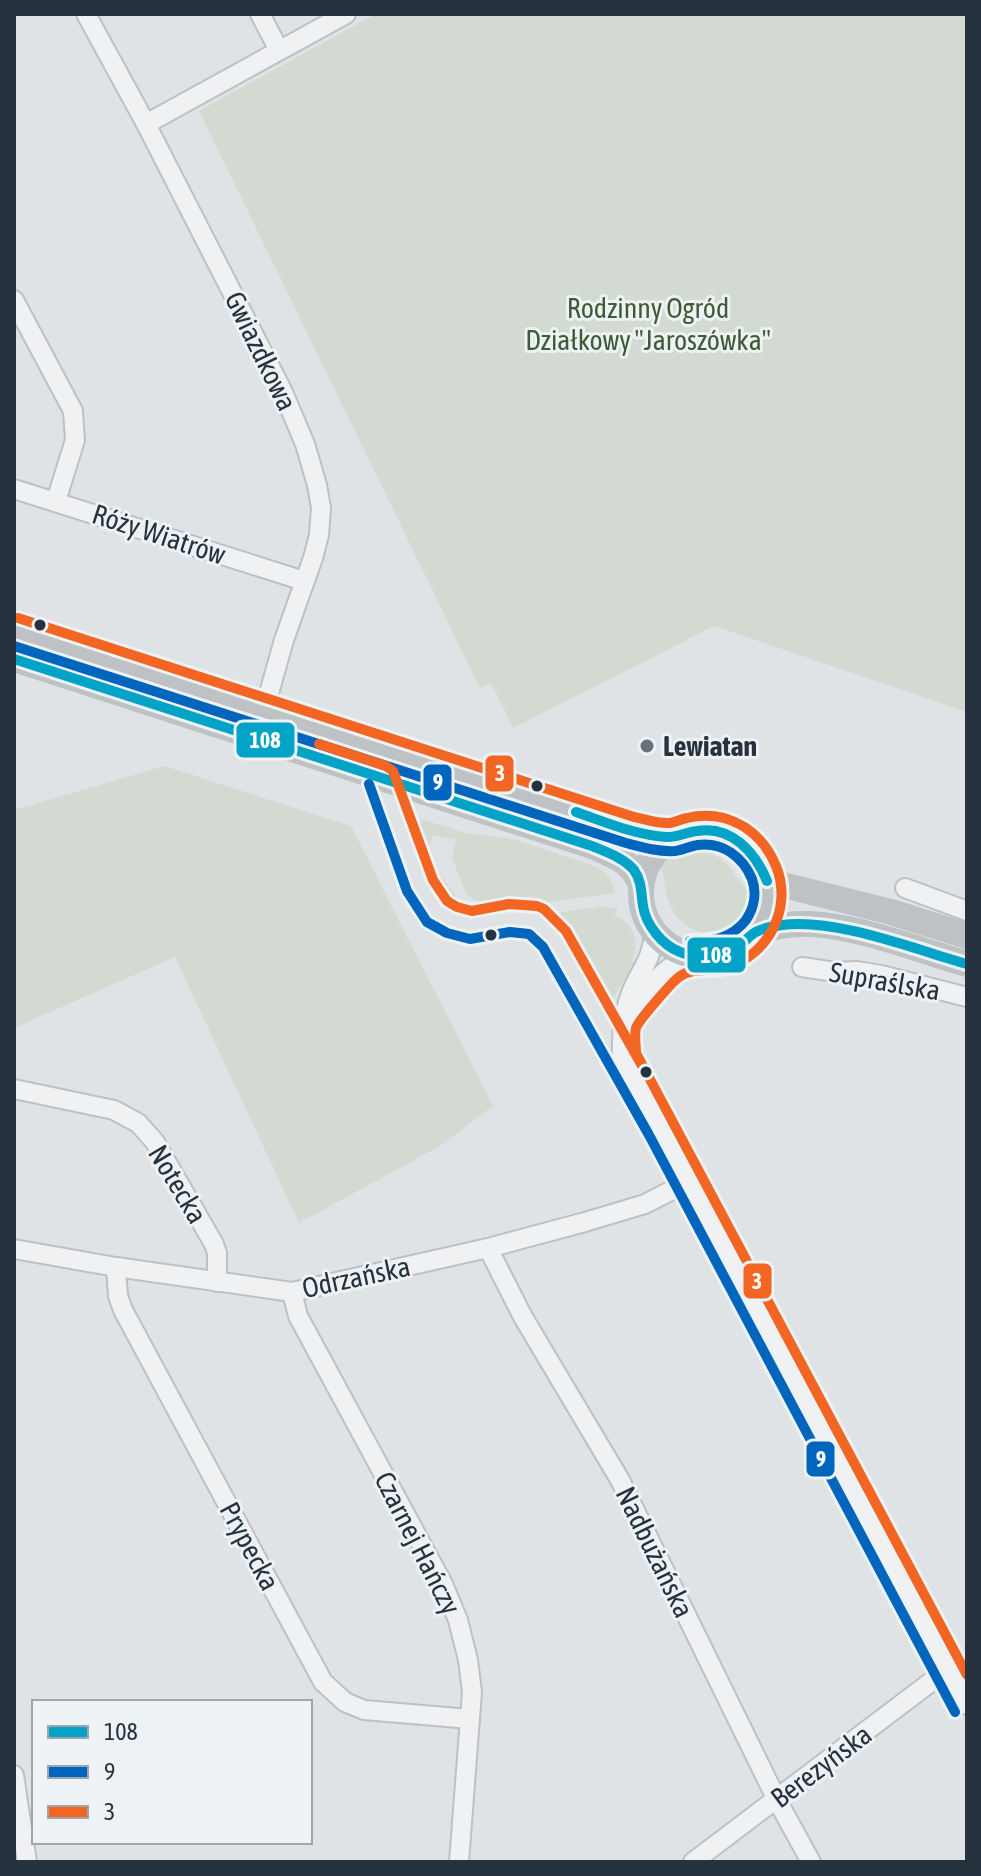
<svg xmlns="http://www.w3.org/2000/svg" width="981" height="1876" viewBox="0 0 981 1876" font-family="'Asap Condensed',sans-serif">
<rect width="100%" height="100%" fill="#e0e3e6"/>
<g fill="#d2dad1">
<path d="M376,14H967V712L714,626L513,728L491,683L480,688L199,111Z"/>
<path d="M164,766L351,826L493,1106L440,1146L299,1223L175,957L14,1028V810Z"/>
<path d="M424,820L466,833L513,839L595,866C607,873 613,880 615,893L496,909L475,900L466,894L452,857L456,840L433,835L428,852L421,851L408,822Z"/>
<path d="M692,850C734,853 728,877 757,897C752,909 745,922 734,928C711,942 680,929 670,905C665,893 665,879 661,867L668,859Z"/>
<path d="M427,868L443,878L457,898L474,912C443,910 437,894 427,868Z"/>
<path d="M599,907L618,908L615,915C634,925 640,941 632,961L635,963L615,995L603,1002L556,913Z"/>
</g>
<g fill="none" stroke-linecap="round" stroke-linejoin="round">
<g stroke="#bec1c4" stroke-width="22">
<g id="minor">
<path d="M86,14L146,124L283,392L305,444L317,485L321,508L319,535L313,558L284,640L264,711"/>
<path d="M260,14L279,50"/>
<path d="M146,124L346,14"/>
<path d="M14,300L73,411L75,440L56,501"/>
<path d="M14,489L304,581"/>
<path d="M905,888L967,911"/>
<path d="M654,932C653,955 644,966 634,986C624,1008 621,1032 622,1056L967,1705"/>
<path d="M802,967L835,972L857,971L881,975L967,997"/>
<path d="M628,1015C650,989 658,971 690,955"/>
<path d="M14,1089L114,1110L138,1123L155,1142L214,1244L217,1253V1282"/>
<path d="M488,1248L523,1317L620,1480L777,1800L811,1862"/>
<path d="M14,1249L116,1267L292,1292L488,1248L585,1222L645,1204L688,1182"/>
<path d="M116,1267L118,1296L123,1310L323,1682L345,1702L364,1710L470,1719"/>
<path d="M292,1292L298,1316L443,1584L458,1620L468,1660L472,1692L459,1862"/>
<path d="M14,1775L27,1862"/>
<path d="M693,1862L948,1669"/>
</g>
</g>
<use href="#minor" stroke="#f0f1f2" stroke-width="18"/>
<g stroke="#bec2c5" stroke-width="26">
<path d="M14,631L630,830L674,837"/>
<path d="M14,659L592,846C616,857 629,859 641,884"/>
<circle cx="704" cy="893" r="63"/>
<path d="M767,881L891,912L967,936"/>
<path d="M756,931C774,927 792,923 811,924C862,927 918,950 967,964"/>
</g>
<g stroke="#edf2f5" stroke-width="16">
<g id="bus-1">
<path d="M14,659L592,846C606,852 624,858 634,870C642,881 641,894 643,906C646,925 662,945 680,952C698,959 722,958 739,946C745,942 750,934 758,931C764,928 774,926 782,925C836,918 914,949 967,964"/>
<path d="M576,812C605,822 635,835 666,837C677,838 686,832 697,831C731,825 755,852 767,881"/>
</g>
</g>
<g stroke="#edf2f5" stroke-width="16">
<g id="bus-2">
<path d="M14,646L626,843C641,847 658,852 675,851C683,850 690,846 698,845C723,842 743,857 752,879C757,893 754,908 746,920C732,938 712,942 690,941"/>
<path d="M369,784L407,891L427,922L447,933L470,939L510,932L529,934L543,947L649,1135L955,1712"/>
</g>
</g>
<g stroke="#edf2f5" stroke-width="16">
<g id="bus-3">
<path d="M18,618L634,817C645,819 658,824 670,823C676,822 681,819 687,818C699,815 712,815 724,818C748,825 766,842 776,866C793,907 769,955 726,968C710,972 692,967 679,977C672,982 638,1021 636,1028C634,1035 636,1046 636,1053L967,1675"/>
<path d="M319,744L386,766L393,771L433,880L447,901L457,907L472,911L509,904L537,906L544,909L566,931L645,1071"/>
</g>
</g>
<use href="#bus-1" stroke="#02a3c7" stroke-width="10"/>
<use href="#bus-2" stroke="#0065bd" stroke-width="10"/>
<use href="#bus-3" stroke="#f26522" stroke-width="10"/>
</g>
<g fill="#27323f" stroke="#edf2f5" stroke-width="3">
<circle cx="40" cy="625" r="7"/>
<circle cx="537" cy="786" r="7"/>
<circle cx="491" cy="935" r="7"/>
<circle cx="646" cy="1072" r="7"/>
</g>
<circle fill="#687079" stroke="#edf2f5" stroke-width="3" cx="647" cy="746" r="8"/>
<g text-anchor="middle" stroke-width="6" stroke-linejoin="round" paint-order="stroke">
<g font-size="28" fill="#3f5b34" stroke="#edf2f5">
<text x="648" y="318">Rodzinny Ogród<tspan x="648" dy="32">Działkowy "Jaroszówka"</tspan></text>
</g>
<g font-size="28" fill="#27323f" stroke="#edf2f5">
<text transform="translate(261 351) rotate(64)" y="10">Gwiazdkowa</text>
<text transform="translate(159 534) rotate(18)" y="10">Róży Wiatrów</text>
<text transform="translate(885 981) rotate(10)" y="10">Supraślska</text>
<text transform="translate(178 1184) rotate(59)" y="10">Notecka</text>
<text transform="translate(356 1277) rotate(-12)" y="10">Odrzańska</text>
<text transform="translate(418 1543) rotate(63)" y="10">Czarnej Hańczy</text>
<text transform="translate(250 1546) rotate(62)" y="10">Prypecka</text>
<text transform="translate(655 1552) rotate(64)" y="10">Nadbużańska</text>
<text transform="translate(821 1766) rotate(-37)" y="10">Berezyńska</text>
</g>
<g font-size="28" font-weight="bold" fill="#27323f" stroke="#edf2f5" text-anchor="start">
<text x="663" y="756">Lewiatan</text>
</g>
</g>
<g stroke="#edf2f5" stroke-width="3">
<rect x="235" y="721" width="61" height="38" rx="8" fill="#02a3c7"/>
<rect x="484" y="754" width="31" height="39" rx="8" fill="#f26522"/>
<rect x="422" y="763" width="31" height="39" rx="8" fill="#0065bd"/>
<rect x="686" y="936" width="61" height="38" rx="8" fill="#02a3c7"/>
<rect x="742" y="1262" width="31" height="38" rx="8" fill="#f26522"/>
<rect x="805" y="1440" width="31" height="38" rx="8" fill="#0065bd"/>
</g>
<g font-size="22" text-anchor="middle" font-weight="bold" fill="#fff">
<text x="265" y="748">108</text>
<text x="500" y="781">3</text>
<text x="438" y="790">9</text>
<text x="716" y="963">108</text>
<text x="757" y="1289">3</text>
<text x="821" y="1467">9</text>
</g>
<rect width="981" height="1876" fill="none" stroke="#27323f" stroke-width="32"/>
<rect x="32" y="1700" width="280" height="144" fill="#edf2f5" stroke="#9ea5ac" stroke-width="2"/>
<rect x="48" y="1726" width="40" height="12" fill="#02a3c7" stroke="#9ea5ac" stroke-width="2"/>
<text x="104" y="1740" font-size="24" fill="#27323f">108</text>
<rect x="48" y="1766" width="40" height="12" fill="#0065bd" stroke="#9ea5ac" stroke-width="2"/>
<text x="104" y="1780" font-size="24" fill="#27323f">9</text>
<rect x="48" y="1806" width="40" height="12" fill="#f26522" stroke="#9ea5ac" stroke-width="2"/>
<text x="104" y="1820" font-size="24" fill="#27323f">3</text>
</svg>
